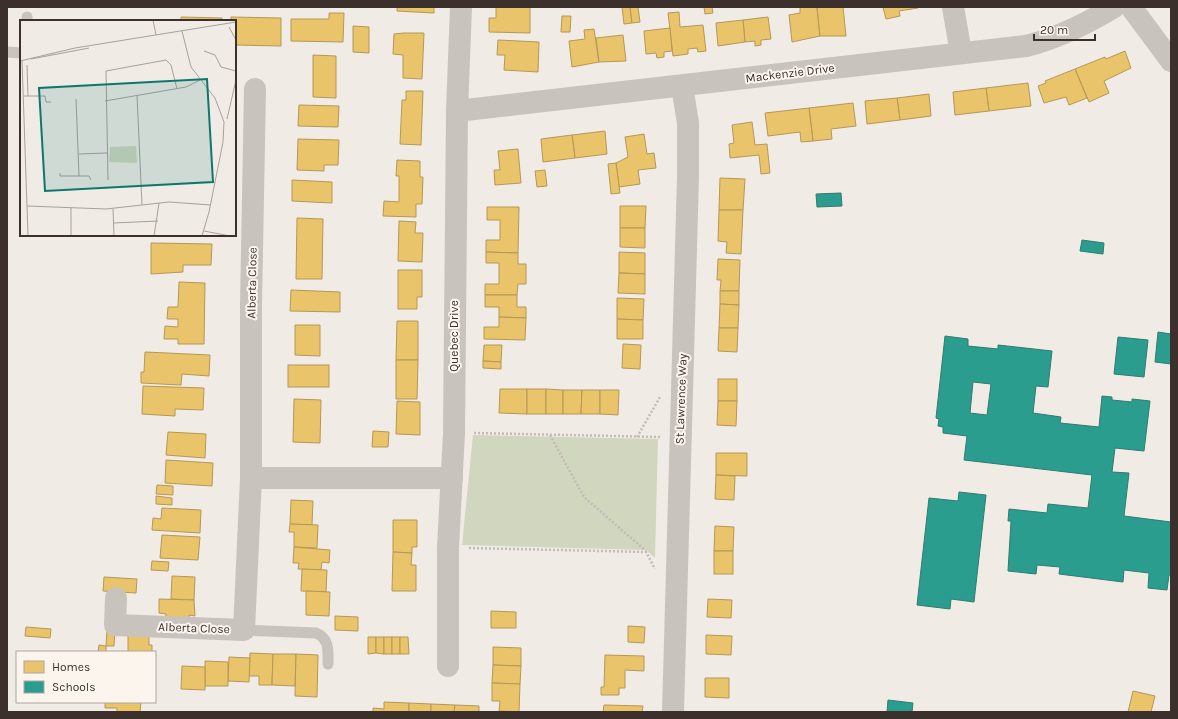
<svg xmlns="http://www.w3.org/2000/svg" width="1178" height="719" viewBox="0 0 1178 719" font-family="Karla,sans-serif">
<rect width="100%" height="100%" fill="#f0ebe5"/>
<path fill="#d1d6bf" d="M473,435L658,439L655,558L646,550L462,545Z"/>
<g fill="#e9c46a" stroke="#b59857">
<path d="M397,7H434V13L397,11Z"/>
<path d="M496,7H530V33L489,32V18H496Z"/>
<path d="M622,7H630L632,23L624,24Z"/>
<path d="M630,7H638L640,22L632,23Z"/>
<path d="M704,7H712L713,13L705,14Z"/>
<path d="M800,7H817L820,36L792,42L789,15L800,13Z"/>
<path d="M817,7H843L846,36H820Z"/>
<path d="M883,7H918V8L899,11L900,16L886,19Z"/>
<path d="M679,12L680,27L703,25L706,51L698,52L697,48L688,49V54L673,56L668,13Z"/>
<path d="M329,13H344L343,42L291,41V19H329Z"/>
<path d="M562,16H571L570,32H561Z"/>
<path d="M181,17L222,18V21H181Z"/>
<path d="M231,17L281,18V46L235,45V21H231Z"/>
<path d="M768,17L771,39L761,40V45L755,46V41L745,42L743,20Z"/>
<path d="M743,20L745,42L718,46L716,23Z"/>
<path d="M353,26L369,27V53L353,52Z"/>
<path d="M670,28L672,51L664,52V57L657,58L656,53L646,54L644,31Z"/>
<path d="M594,29L599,62L572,67L569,41L585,39L584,30Z"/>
<path d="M404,33H424L422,79L403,78V55L393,54L394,34Z"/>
<path d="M623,35L626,61L599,62L596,38Z"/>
<path d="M498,40L539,42L538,72L504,70L505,55H497Z"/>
<path d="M1125,51L1131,68L1104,81L1109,93L1089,102L1075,69L1105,57L1106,59Z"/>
<path d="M313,55L336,56V98L313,97Z"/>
<path d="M1075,69L1087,98L1069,105L1066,97L1044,103L1038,86L1046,83L1045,81Z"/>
<path d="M1028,83L1031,106L989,111L986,88Z"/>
<path d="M986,88L989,111L955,115L953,92Z"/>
<path d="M406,91H423L421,145L400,144L402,100H406Z"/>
<path d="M929,94L931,116L900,120L897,98Z"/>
<path d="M897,98L900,120L867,124L865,101Z"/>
<path d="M853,103L856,126L831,129L832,139L813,141L809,108Z"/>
<path d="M299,105L339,106L338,127L298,126Z"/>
<path d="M809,108L813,141L801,142L800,132L768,136L765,113Z"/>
<path d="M752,122L755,145L767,144L770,173L761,174L759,155L730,158L729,144L734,143L732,125Z"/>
<path d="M605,131L607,154L575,158L572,135Z"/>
<path d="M644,134L647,154L654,153L656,168L638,170L640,184L619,187L616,163L628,157L625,137Z"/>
<path d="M572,135L575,158L543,162L541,139Z"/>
<path d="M298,139L339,140L338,165H324V171L297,170Z"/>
<path d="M518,149L521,183L495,185L494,170H500L498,151Z"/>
<path d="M397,160L420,161V177H423L422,204H416V217L383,216L384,201L399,202V176H396Z"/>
<path d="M616,163L620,193L611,194L608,164Z"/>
<path d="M545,170L547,186L537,187L535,171Z"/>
<path d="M720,178L745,179L743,210H719Z"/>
<path d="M292,180L332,182V203L292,201Z"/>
<path d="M620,206H646L645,228H620Z"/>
<path d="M487,207H519L518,253L486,252V240H500V220H487Z"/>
<path d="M719,210H743L741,254L726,253L727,242L718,241Z"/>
<path d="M297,218L323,219L322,279H296Z"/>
<path d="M399,221L416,222L415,233H423L422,262L398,261Z"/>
<path d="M620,228H645V248L620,247Z"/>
<path d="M151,243L212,244L211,265H183V272L151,274Z"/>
<path d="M486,252L518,253V264H526V284H518L517,295H485V284H499V263H486Z"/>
<path d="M619,252L645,253V274L619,273Z"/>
<path d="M718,259L740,260L739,291H720L721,280H717Z"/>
<path d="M398,270H422V297H417V309H398Z"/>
<path d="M619,273L645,274V294L618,293Z"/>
<path d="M179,282L205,283L204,344H178V339H164L165,326L178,327V319H167L168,307H178Z"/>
<path d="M291,290L340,292V312L290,311Z"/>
<path d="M720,291H739V305L720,304Z"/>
<path d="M485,295H517V307H526V318L499,317V307H485Z"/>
<path d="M617,298L644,299L643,320L617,319Z"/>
<path d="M720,304L739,305L738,328H719Z"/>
<path d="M499,317L526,318L525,340L484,339V327H499Z"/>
<path d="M617,319L643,320V339H617Z"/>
<path d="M397,321H418V360H396Z"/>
<path d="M295,325H320V356L295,355Z"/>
<path d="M719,328H738L737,352L718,351Z"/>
<path d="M623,344L641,345L640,369L622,368Z"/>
<path d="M484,345H502L501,362L483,361Z"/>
<path d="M145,352L210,355L209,376L182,374L181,385L141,383V372H144Z"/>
<path d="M396,360H418L417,399H396Z"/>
<path d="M483,361L501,362V369L483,368Z"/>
<rect x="288" y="365" width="41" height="22"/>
<rect x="718" y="379" width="19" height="22"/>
<path d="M143,386L204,388L203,410L175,409V416L142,414Z"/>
<path d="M500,389H527V414L499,413Z"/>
<rect x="527" y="389" width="19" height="25"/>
<path d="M546,389L563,390V414H546Z"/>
<path d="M563,390H582L581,414H563Z"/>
<path d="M582,390H600V414H581Z"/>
<path d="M600,390H619L618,415L600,414Z"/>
<path d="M294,399L321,400L320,443L293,442Z"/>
<path d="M397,401L420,402V435L396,434Z"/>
<path d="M718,401H737L736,426L717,425Z"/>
<path d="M373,431L389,432L388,447H372Z"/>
<path d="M168,432L206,434L205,458L166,455Z"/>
<path d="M716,453H747V476L716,475Z"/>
<path d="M166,460L213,463L212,486L165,483Z"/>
<path d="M716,475L735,476L734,500L715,499Z"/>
<path d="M157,485L173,486V495L156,494Z"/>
<path d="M156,496L172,498V505L156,504Z"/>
<path d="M291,500L313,501L312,525L290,524Z"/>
<path d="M162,508L201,510L200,533L152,530L153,518L161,519Z"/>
<path d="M393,520H417V547H412V553L393,552Z"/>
<path d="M290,524L318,525L317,548L294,547V532H289Z"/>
<path d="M715,526L734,527L733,551H714Z"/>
<path d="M162,535L200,537L198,560L160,558Z"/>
<path d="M294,547L330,550L329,563L322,562L321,570L298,569L299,563H293Z"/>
<rect x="714" y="551" width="19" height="23"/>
<path d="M393,552L412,553L411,565H416V591H392Z"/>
<path d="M152,561L169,562L168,571L151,570Z"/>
<path d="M302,569L327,570L326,592L301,591Z"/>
<path d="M172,576L195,577L194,600L171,599Z"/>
<path d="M104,577L137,579L136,593L103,591Z"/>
<path d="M306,591L330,592L329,616L306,615Z"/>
<path d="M159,599L194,600L195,616L189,615V623L166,622V614L159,613Z"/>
<path d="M708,599L732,600L731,618L707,617Z"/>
<path d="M491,611L516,612V628H491Z"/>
<path d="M335,616L358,617V631L335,630Z"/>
<path d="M628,626L645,627L644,643L628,642Z"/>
<path d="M26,627L51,629L50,638L25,636Z"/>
<path d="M107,630H115L114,646H106Z"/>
<path d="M128,634L149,635V645H152V652H128Z"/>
<path d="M706,635L732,636L731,655L706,654Z"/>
<path d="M368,637H376V653L368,654Z"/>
<path d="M376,637H384V654L376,653Z"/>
<rect x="384" y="637" width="8" height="17"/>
<rect x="392" y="637" width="8" height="17"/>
<path d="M400,637H408L409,654H400Z"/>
<path d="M99,645L106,646V652H98Z"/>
<path d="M493,647L521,648V666L493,665Z"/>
<path d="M250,653L273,654L272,685H259V676H249Z"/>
<path d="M273,654H296L295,686L272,685Z"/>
<path d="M296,654L318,655L317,697L295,696Z"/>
<path d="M605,655L644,656V671L625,670V688H619V695H601V687H604Z"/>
<path d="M229,657L250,658L249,682L228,681Z"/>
<path d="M205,661L228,662V686H205Z"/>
<path d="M493,665L521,666L520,684L492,683Z"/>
<path d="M182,666L205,667V690L181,689Z"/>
<path d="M705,678H729V698L705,697Z"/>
<path d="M492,683L520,684L519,712L499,711L500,701H492Z"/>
<path d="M1133,691L1155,696L1151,712H1128Z"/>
<path d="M105,702H141L140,712H117V708H105Z"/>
<path d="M384,702L409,703V712H373V708L384,709Z"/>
<path d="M409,703L431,704V712H409Z"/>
<path d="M431,704L455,705L454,712H431Z"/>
<path d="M455,705L479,706V712H454Z"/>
<path d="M604,705L643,706L642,712H603Z"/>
</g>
<g fill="#2a9d8f" stroke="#2f7c71" fill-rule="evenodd">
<path d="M841,193L842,206L817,207L816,194Z"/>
<path d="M1082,240L1104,243L1103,254L1080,251Z"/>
<path d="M1158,332L1171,334V364L1155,362Z"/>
<path d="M945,336L968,339V346L998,349V345L1052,351L1048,387L1036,386L1033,413L1061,417L1060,423L1099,427L1102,396L1112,397V400L1132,402V399L1150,401L1144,451L1115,448L1112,472L1129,473L1124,516L1171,522V575H1169L1167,590L1148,588L1149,573L1124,570L1123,582L1059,574L1060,567L1037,565L1036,574L1008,571L1011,521H1008L1009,509L1047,513L1048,504L1088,508L1092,475L964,460L967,436L943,433V427L938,426L939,419L936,418ZM973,382L991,384L987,415L970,413Z"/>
<path d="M1118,337L1148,340L1144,377L1114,374Z"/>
<path d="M959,492L986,495L974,602L951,599L950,609L917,605L929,498L958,501Z"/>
<path d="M888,700L913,703L912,712H887Z"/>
</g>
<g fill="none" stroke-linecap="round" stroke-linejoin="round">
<g stroke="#c2bbb6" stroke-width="2.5" stroke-dasharray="2 2" stroke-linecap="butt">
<path d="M474,433L661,437"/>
<path d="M550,435L584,497L646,551"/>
<path d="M637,437L660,397"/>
<path d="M469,548L646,552L655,569"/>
</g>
<g stroke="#c9c3be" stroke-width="11">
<path d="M27,21V17"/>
<path d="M7,52L21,53"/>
<path d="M244,630L316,633C330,639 328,651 328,664"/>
</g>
<g stroke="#c9c3be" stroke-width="22">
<path d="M953,7L961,53"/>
<path d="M457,111L1026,46C1058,38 1086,24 1114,7"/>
<path d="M251,478H452"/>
<path d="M116,598L115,625L244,630L251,478V305L255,89"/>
<path d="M448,666V548L454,433L457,111L461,7"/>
<path d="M673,712L688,177V123L682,86"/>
</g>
<path stroke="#c9c3be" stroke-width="22" d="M1131,7L1171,61"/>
</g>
<g text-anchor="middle" stroke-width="4" stroke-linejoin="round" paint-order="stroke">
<g font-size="12" fill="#3b302b" stroke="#fbf5ee">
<text transform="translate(790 73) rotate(-7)" y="4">Mackenzie Drive</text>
<text transform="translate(252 283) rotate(-89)" y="4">Alberta Close</text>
<text transform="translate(454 336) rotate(-90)" y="4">Quebec Drive</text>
<text transform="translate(681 399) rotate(-88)" y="4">St Lawrence Way</text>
<text transform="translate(194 628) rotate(2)" y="4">Alberta Close</text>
</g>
</g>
<g transform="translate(20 20)">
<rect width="216" height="216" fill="#f0ebe5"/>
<path d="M116,126L117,143L89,142L90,127Z" fill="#d1d6bf"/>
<path fill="none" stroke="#a8a09b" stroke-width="1" d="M133,0L136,15M209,7L216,20M162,11L171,47L195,78L204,102L203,122L189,192L182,216M184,31L195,35L201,47L216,51M11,39L69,28M2,40L8,216M0,41L55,28L216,2M7,45L8,76M117,75L122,185M4,76H25L26,82H31M56,79L59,156M85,81L166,67L180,60M207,99L216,60M59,134L87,133M40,153V156H69L71,160M88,160L86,51L146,40L151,45L157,69M7,186L86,189L149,182L191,185M93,189L94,216M93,203L138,201M184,211L210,216M51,216V188M134,216L139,183"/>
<path fill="#0f766e" fill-opacity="0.15" stroke="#0f766e" stroke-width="2" d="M187,59L193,162L25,171L19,68Z"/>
<rect width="216" height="216" fill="none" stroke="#3b302b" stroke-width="2"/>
</g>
<rect width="1178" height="719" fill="none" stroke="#3b302b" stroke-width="16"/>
<rect x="16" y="651" width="140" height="52" fill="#fbf5ee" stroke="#aea6a0"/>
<rect x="24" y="661" width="20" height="12" fill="#e9c46a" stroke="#aea6a0"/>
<text x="52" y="671" font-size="12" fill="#3b302b">Homes</text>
<rect x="24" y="681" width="20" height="12" fill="#2a9d8f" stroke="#aea6a0"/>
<text x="52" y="691" font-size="12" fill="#3b302b">Schools</text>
<path d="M1034 34v6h61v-6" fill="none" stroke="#3b302b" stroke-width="2"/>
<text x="1040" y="34" font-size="12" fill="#3b302b" stroke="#fbf5ee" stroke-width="3" paint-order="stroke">20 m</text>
</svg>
